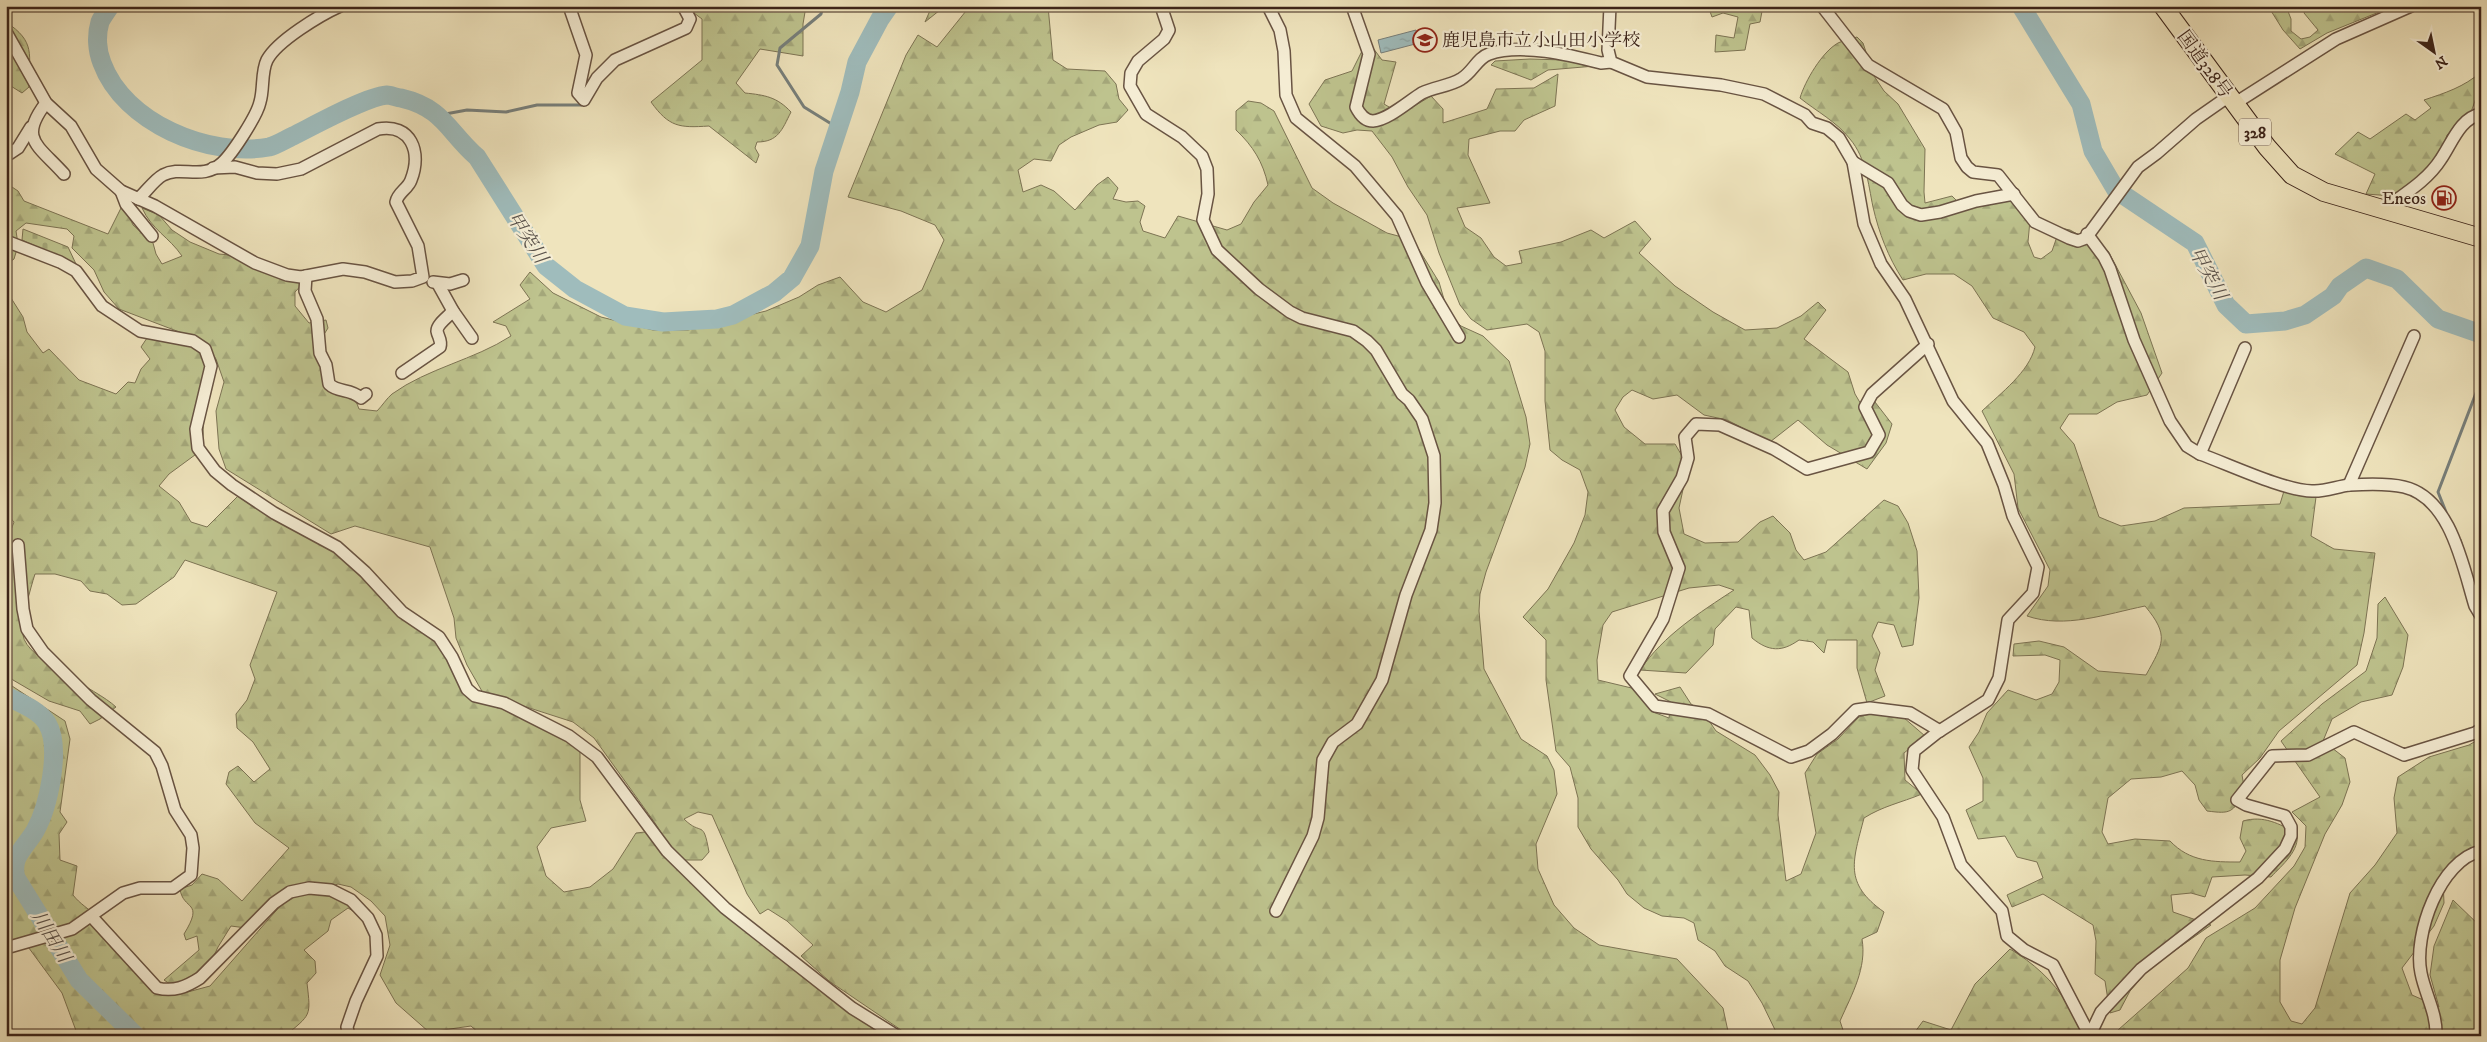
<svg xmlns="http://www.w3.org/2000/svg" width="2487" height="1042" viewBox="0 0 2487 1042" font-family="'IM FELL DW Pica','Noto Serif JP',serif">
<defs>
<pattern id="forest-firs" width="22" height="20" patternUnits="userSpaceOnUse" patternTransform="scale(1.25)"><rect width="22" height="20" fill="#bec38e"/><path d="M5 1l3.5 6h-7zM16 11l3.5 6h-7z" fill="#a4a77a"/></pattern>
<pattern id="cemetery-stones" width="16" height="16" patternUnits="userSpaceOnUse" patternTransform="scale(1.25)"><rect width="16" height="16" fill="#bec38e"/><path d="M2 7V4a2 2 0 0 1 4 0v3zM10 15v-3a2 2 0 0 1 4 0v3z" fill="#a4a77a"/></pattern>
<pattern id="water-ripples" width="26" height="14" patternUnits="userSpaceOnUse" patternTransform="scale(1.25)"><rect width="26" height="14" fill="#9fbcbc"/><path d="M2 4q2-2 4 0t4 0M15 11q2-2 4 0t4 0" fill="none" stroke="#8aa1a1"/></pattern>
</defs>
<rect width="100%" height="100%" fill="#efe4bd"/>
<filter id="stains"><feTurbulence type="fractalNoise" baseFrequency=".004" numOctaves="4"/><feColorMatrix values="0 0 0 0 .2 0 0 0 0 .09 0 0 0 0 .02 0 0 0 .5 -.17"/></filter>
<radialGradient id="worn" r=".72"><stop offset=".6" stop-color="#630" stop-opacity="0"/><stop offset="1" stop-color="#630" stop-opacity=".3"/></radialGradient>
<g fill="url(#forest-firs)" stroke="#7d7454">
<path d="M694,6H806L803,24V56L760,49L736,83L745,93C765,95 777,97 791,112C782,130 778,142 757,142L755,148L759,155L756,163L709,126C679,128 669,127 651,102L702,60V19L694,13Z"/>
<path d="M932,6H945L925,22Z"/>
<path d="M970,6H1048L1053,60L1067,69L1105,71L1116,84L1119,99L1128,110L1117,122L1099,125L1071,137L1059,145L1051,161L1034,159L1018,170L1023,192L1041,185L1054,191L1075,210L1097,185L1108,177L1118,188L1113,199L1126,202L1138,201L1145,206L1140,222L1143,231L1165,238L1178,216L1227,230L1241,224L1254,202L1268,185C1263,162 1253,146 1236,130V111L1248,101L1261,103L1274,111L1312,188L1333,203L1387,233L1413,240L1439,282L1448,313L1461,326L1483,336L1509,361L1526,417L1530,444L1525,467L1486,572L1480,594L1479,611L1484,669L1521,739L1547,756L1554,770L1557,794L1536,844L1538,869L1554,905L1574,928L1599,945L1677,959L1723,1008L1729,1036H915L907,1034L829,981L801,956L813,945L787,921L768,909L760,914L747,894L712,815L698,812L684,819C702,837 703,818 709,852L702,860H678L655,823L594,738L573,722L483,693L467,665L456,638L454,618L430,547L355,526L331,534L226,469L219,449L216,411L224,382L216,359L203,341L119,309L104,292L94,270L72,248L74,236L67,229L26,223L16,231L18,244L6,239V183L18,191L24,201L108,234L123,204L133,225L153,243L156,254L162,264L182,256C169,237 152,230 142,208L159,215L172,230L190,242L219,254L251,257L306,280L295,292V306L309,323L326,320L328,328L323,336L332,387L354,396L359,409L377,411C382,406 387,398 392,394C428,368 474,360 511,336L506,326L493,322L530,299L520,285L530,272L553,293L601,317L653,330H688L766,311L799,297L818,285L840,277L863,302L886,312L922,290L944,240L935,225L901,211L848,197L906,55L918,35L937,47Z"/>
<path d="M1708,6H1763L1760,22L1750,24L1745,50L1715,52L1716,35L1734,38L1738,17L1723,13L1712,17Z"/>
<path d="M2268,6H2286L2291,19V31L2301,39L2310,37L2318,30L2304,13L2306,6H2327L2330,8L2332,6H2394L2327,33L2300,49L2283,30Z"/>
<path d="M6,22C36,42 29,54 29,87L22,93L6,83Z"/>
<path d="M1857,37L1863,43L1874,76L1884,91L1898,104L1925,149L1924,192L1925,203L1952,196L1964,208L2020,196L2031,209L2028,242L2034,257L2041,259L2052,251L2060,228L2070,230L2108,251L2141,313L2162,373L2147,395L2117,402L2097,414H2069L2060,428L2074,444L2099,517L2121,526L2155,521L2184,508L2280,504L2284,491L2316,497L2311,536L2334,549L2375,553L2364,633L2357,665L2279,731L2260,758L2242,775L2245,792C2232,813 2231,814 2207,811L2199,800L2195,785L2182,771L2161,777L2131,779L2108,798L2102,832L2108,844L2135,839L2170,841C2190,862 2213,862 2240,862L2246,851L2240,838L2243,821C2264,815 2279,824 2297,833C2300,851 2282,865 2271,877L2245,875L2212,877L2205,897L2191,893L2171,895L2173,912L2211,925L2150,968L2130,991L2120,1010L2110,1013L2105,981L2095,974L2096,941L2093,925L2043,894L2012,907L2007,895L2043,878L2037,862L2017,857L2005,836L1978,839L1966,810L1983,801V778L1969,747L1979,732L1987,713L2008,690L2036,700L2052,694L2059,682L2060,660L2045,655L2013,656L2014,644L2039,641L2064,647L2098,671L2146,675C2163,644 2170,636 2145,606C2106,614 2065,629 2027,616L2048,586L2050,570L2018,508L2014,474L1982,411C2001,393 2029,372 2035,347L2024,332L1993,318L1972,286L1954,274H1926L1903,280C1888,257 1879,233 1873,207C1868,183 1866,158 1850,139C1837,122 1816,111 1800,98C1805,81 1822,52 1838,43C1844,40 1851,39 1857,37Z"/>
<path d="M1373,48L1382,60L1396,62L1384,104L1401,114L1431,96L1443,109V123L1487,109L1496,89L1534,88L1558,74L1555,106L1524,120L1515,131H1500L1469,139L1468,155L1490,203L1457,208L1465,227L1481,238L1494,257L1506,266L1522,263L1519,251L1561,242L1591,230L1604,238L1635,221L1651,239L1639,253L1675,286L1713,312L1745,330L1777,328L1801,316L1818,302L1826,310L1804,339L1848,372L1855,394L1865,411L1875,402L1892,424L1886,443L1867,469L1827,445L1798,420L1770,442L1727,420L1704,415L1677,395L1653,399L1632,390L1623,397L1615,410L1624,427L1645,444H1675L1688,466L1679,508L1684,534L1705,543L1738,542L1760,522L1773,516L1790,533L1796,550L1804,560L1826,552L1884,500L1898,506L1908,523L1917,551L1919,598L1913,645L1902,647L1894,625L1878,622L1872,636L1880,653L1875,670L1885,696L1867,703L1857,668V640H1827L1824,653L1813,642L1799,640C1782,652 1769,652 1752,638L1749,610L1736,607L1715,629L1713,645L1686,673L1640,670C1664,635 1699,613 1734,590L1719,585L1689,588L1612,612L1603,625L1597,660L1598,680L1640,690L1653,712L1669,718L1671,702L1655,694L1680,687L1691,704L1703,712L1716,731L1755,755L1770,775L1779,792L1778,815L1786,881L1801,874L1816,833L1805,773L1817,754L1838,739L1859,717L1881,711L1903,717L1925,736L1904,753L1905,780L1922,794C1900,803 1883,806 1864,818C1853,861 1843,883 1884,912L1877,932L1862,939C1867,968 1852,994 1840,1021L1845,1036H1778L1762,1003L1748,981L1725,966L1715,951L1698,940L1694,923L1684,918L1662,916L1644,908L1627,894L1618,880L1591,849L1578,827V798L1570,767L1556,751L1546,680V640L1523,617L1548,589L1574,543L1585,515L1588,492L1580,470L1562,460L1550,450L1545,401V351L1539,332L1527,324L1487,330L1471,319L1460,305L1439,253L1427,215L1408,187L1392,157L1372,131L1357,130L1343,133L1321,126L1309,104L1325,80L1352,71L1362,51Z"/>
<path d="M2481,72V84L2470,115L2460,121L2447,135L2441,155L2424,176L2392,196L2366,194L2375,174L2335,154L2358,132L2370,139L2406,114L2415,120L2431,108L2424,100C2445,93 2464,87 2481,72Z"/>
<path d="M6,243L17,249L14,259L6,265Z"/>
<path d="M6,290L23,317L27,332L43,353L49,349L79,380L116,394L128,382L135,383L141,369L150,359L141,347L151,332L195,347L205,357L208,369L204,392L203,435L199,452L169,474L159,486L179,502L191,522L207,527L242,492L339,548L439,638L476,693L580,744V800L586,821L551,828L537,847L546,876L564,892L590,887L613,869L636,833L654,831L728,904L789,950L827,993L882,1036H482L471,1026L429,1032L396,1003L380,975L390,945L385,916L371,901L351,887L338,884L325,888L305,885L246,928L231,926L218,947L211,962L181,984H170L164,980L199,950L197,936L186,940L184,934C205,900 183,911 180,889L192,885L202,874L218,879L242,901L289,848L255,823L226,784L229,772L238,766L254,782L270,769L253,742L237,728L236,714L247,700L255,679L250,665L277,592L185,560L174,577L136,604L122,605L107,594L90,591L81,581L55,574H35C30,590 22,618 23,635C26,660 96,688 116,707L100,719L90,724L80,711L49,701L13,680L6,672V543L14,522L6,513Z"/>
<path d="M2385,597L2408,635L2403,667L2392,695L2361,702L2332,719L2323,741L2345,758L2350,782L2342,805L2325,834L2295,908L2280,960V1002L2291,1021L2302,1024L2315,1008L2350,893L2375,865L2397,833L2394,798L2398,777L2429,757L2469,745L2481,738V843L2465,855L2443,880L2444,903L2434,926L2402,968L2412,995L2439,1007L2430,975L2434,946L2453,900L2481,927V1036H2117L2118,1030L2188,968L2206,938L2255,908L2294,866L2305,847L2306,826L2292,812L2320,797L2281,741L2322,704L2366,671L2377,638L2378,604Z"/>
<path d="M6,682L65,721L70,739L60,812L67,822L59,834L60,860L77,866L73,895C80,904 88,908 96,916C121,940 145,963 164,992L184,993L210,986L282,904L300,894H318L342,899L358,914L348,908L331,920L328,931L304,950L315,961L316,973L307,983C311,1017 311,1014 285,1036H78L62,993L23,940L6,945Z"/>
<path d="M2010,949C2032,962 2054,981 2067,1004C2073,1014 2077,1025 2083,1036H1912L1923,1021L1951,1030L1975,984Z"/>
</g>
<g fill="url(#cemetery-stones)" stroke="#7d7454">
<path d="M1530,59L1564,60L1595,66L1548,70L1531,80L1491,65L1495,61Z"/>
<path d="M23,229L68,247L76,264L22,240Z"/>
</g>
<path fill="url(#water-ripples)" stroke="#777f7b" d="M1416,30L1419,43L1381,53L1378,40Z"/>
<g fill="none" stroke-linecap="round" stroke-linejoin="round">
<g stroke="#777f7b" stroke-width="3">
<path d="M823,6L821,14L780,48L777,65L804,107L838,128"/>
<path d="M440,115L467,110L506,112L537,105H581"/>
<path d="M2446,512L2438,492L2481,380"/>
<path d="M2460,540L2464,553"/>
</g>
<g stroke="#9fbcbc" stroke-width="19">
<path d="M110,6C107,11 102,17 100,22C96,35 97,51 102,63C124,123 209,158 269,147C277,145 286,139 293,136C315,125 365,97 387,95C391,95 397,98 401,98C444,108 448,132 477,157L546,266L575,289L625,316L663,322L717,319L733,315L774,293L792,278L810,246L824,171L850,92L857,62L880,19L889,6"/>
<path d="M2021,6L2081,104L2093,151L2116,190L2195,243L2226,305L2246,324L2285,321L2305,315L2333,296L2340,286L2366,268L2397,279L2438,319L2481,334"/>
<path d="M6,696C20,703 39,710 47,723C62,748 48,808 35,831C25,848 10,857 16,878L79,980L136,1036"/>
</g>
<g stroke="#695443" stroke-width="14">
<g id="minor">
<path d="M569,6L586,55L578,93L584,100L597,78L615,60L686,28L690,19L683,6"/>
<path d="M1161,6L1169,30L1164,39L1138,61L1131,73L1130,86L1146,114L1182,137L1202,156L1207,169L1208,194L1203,220L1217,250L1259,289L1290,312L1302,318L1353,331L1367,341L1376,350L1402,394L1409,400L1422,419L1434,456L1435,503L1431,530L1406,595L1382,680L1357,724L1333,742L1323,760L1318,818L1313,836L1276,911"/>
<path d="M1268,6L1280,30L1284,51L1286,95L1296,118L1355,166L1397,216L1427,283L1459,337"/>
<path d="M1352,6L1369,54L1356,107C1359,113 1364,121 1373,121C1388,120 1409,101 1422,93C1434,87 1450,86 1461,79C1473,72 1477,58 1489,54C1521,43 1570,55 1601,63L1611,62"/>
<path d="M1610,6L1608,50L1611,62L1647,77L1721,85L1764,94L1805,115L1812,123L1827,128L1839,138L1853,162L1864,224L1881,264L1905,299L1953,401L1987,443L2004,485L2013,516L2038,567L2033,593L2008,620L1999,678L1988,700L1938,732L1914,751L1912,770L1943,817L1961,865L2002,911L2007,936L2024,950L2053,965L2090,1036"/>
<path d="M1822,6L1868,65L1943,109L1956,132L1961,158L1967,167L1973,172L1998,175L2035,222L2069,238L2078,241L2086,238L2138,167L2157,153L2196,119L2229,96"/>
<path d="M6,32L46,103L71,126L96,169L121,191L155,206L255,263L287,275L301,277L343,269L365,272L395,282L412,281L423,277L418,246L396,202C398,192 408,189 411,180C422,152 411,123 378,129L301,169L277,174L257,173L235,167L213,168"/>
<path d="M46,103C18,139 38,145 64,174"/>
<path d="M2234,104L2336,39L2411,6"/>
<path d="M6,156L18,148L31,127"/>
<path d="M1853,162L1888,183L1902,205L1909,211L1921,215L1940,212L1976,201L2014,194"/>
<path d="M121,191L126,204L152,236"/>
<path d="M138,199C146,192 154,180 163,175C182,165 202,181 222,163C232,154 257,116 260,102C264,89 261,72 267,60C277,41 320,15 340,6"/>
<path d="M2384,209C2404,194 2427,181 2441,159C2452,143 2460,118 2481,114"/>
<path d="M2087,234L2104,257L2110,269L2134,340L2170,421L2187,446L2200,454C2228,464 2285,491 2312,491C2325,492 2338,486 2350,485C2367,484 2387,483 2404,487C2451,498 2463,567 2475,606L2481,616"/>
<path d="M6,241L60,262L76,271L102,306L140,331L193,341L205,349L211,366L196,429L198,448L215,471L232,485L274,513L337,547L365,572L402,612L439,637L452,657L467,689L475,696L504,703L569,736L597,757L667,851L725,908L852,1008L897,1036"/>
<path d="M306,276L305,291L317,319L320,353L326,365L329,384C338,393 350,388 361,398L366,394"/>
<path d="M433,282L450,284L463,280"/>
<path d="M438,284L453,311L472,338"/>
<path d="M1928,344L1872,394L1865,407L1879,435L1869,452L1807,469L1774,449L1720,425L1696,424L1685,437L1688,458L1682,478L1663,511L1664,532L1679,568L1663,619L1630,676L1655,706L1708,714L1791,757L1809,751L1832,734L1856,710L1870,708L1910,713L1940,731"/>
<path d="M402,373L440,347C442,340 438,337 437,331C437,324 449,316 453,311"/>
<path d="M2200,454L2245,348"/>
<path d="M2349,485L2414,336"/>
<path d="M92,917L157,988C174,992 186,987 200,978L274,903L290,892L309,888L331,890L351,900L368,918L376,935L377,956L356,1001L347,1027L349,1036"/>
<path d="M6,948L72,929L123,893L140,888H173L191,875L193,848L191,835L175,810L162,766L155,752L91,700L43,652L27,629L23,609L18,545"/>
<path d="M2090,1035L2101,1012L2141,969L2258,878L2285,849L2291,836V827L2285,816L2246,805L2237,800L2272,756L2308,755L2354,732L2404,755L2475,733L2481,729"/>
<path d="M2436,1036C2437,1013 2425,994 2421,973C2413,935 2440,860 2481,851"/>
</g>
</g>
<g stroke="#3c241a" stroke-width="20">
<path id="trunk" d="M2163,6L2267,147L2292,175L2324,192L2481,238"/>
</g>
<use href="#minor" stroke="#f5edd4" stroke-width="11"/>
<use href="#trunk" stroke="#efe4bd" stroke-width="18"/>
</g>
<defs>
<g id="school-ring" transform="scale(1.25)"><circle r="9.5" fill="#f5edd4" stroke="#8f2418" stroke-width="1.5"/><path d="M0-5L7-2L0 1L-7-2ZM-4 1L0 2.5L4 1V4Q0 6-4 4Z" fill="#8f2418"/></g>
<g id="fuel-ring" transform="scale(1.25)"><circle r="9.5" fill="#f5edd4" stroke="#8f2418" stroke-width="1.5"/><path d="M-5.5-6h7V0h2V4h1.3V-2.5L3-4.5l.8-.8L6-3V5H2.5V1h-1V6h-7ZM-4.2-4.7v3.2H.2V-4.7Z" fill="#8f2418"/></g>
</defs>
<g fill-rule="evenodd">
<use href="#school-ring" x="1425" y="40"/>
<use href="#fuel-ring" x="2444" y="198"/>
</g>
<g text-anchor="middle" stroke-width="4.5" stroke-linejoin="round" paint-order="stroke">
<rect fill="#f5edd4" stroke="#746052" stroke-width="1" x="2239" y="118.5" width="32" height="27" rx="4"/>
<g font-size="16" font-weight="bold" fill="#3c241a">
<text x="2255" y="138">328</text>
</g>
<g font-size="18" fill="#3c241a" stroke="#f5edd4" text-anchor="start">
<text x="1442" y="46">鹿児島市立小山田小学校</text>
<text x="2426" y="204" text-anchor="end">Eneos</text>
</g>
<g font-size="18" fill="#3c241a" stroke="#f5edd4">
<text transform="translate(2205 64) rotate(54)" y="6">国道328号</text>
</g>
<g font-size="19" font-style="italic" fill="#5a524b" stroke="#f5edd4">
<text transform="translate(528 237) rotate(57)" y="7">甲突川</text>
<text transform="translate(2209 273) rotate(61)" y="7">甲突川</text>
<text transform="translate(52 936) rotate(58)" y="7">川田川</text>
</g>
</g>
<rect width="2487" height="1042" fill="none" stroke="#efe4bd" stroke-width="25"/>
<rect x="8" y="8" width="2472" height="1027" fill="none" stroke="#3c241a" stroke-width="2.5"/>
<rect x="12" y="12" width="2462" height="1017" fill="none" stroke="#3c241a"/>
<g transform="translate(2434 52) rotate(147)" stroke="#f5edd4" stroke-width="4" paint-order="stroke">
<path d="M0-4L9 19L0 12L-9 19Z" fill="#3c241a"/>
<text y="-8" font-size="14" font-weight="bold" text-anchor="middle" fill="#3c241a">N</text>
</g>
<rect width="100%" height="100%" filter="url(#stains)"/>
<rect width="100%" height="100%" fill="url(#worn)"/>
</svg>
